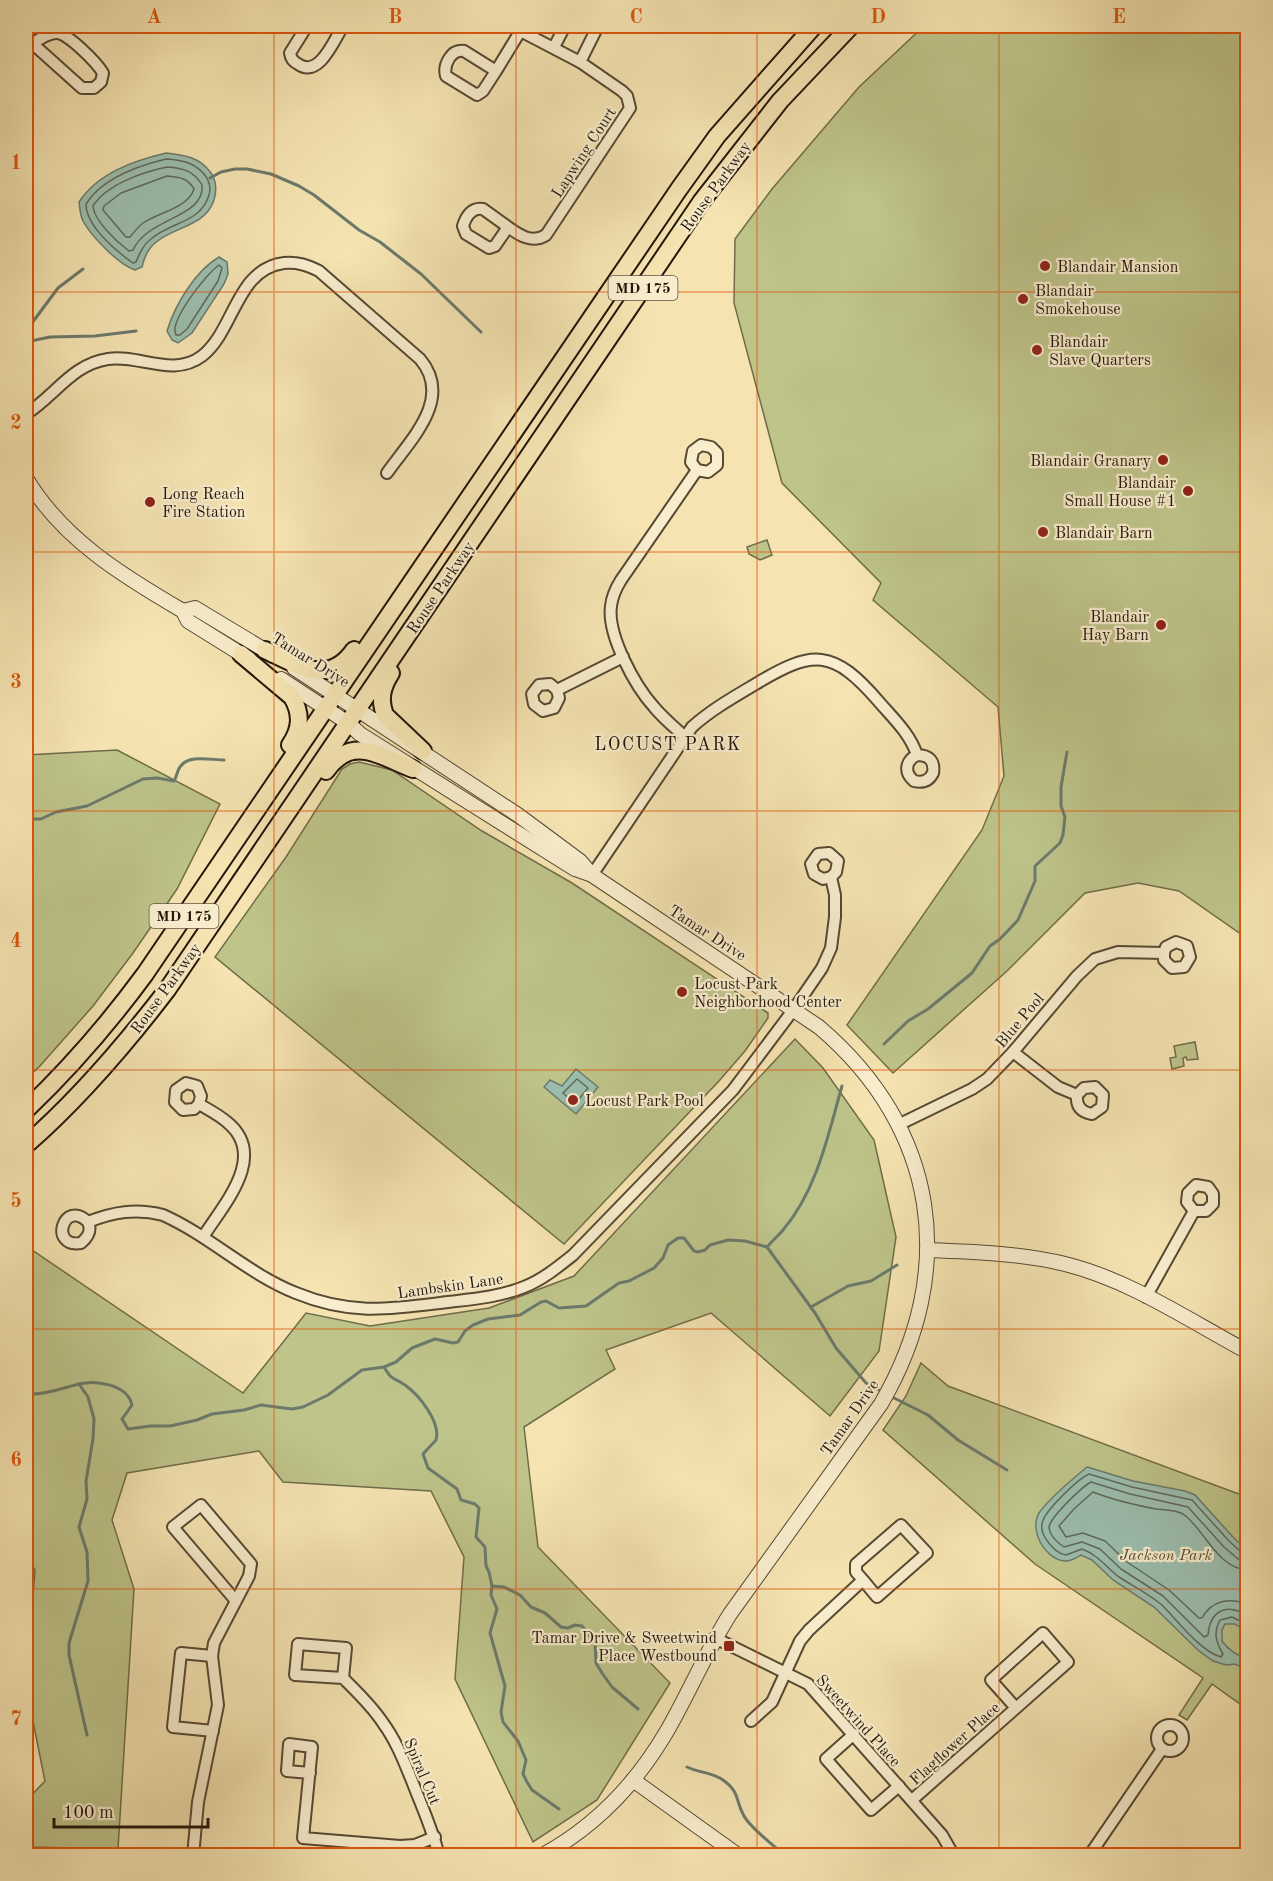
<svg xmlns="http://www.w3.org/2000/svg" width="1273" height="1881" viewBox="0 0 1273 1881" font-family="'Old Standard TT',serif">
<rect width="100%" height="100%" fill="#f5e4b2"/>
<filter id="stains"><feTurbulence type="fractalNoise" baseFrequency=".00333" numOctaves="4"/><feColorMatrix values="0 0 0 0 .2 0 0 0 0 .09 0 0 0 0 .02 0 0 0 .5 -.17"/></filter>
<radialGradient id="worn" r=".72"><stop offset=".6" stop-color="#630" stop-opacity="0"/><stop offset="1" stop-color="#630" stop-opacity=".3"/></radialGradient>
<g fill="#bec48a" stroke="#706c4a" stroke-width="1.5">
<path d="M924,26H1247L1248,939L1179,891L1138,883L1085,893L1007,971L893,1073L847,1025L982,830L1004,776L998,707L873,600L881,583L782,483L734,303L735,239L772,189L859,87Z"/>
<path d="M767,540L772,555L760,560L749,554L747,547Z"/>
<path d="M117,750L220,804L177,889L133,953L93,1006L39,1067L26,1079V755Z"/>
<path d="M359,762L392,770L482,831L572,883L768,1013V1018L745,1051L719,1081L564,1244L215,957L286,857L342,769L350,764Z"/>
<path d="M795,1039L823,1068L874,1140L896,1237L879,1351L830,1416L711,1313L606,1350L615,1369L524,1427L538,1547L670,1683L597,1800L533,1842L455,1679L464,1557L431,1491L283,1482L259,1451L127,1473L112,1520L134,1589L118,1849L26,1847V1801L45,1781L26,1687L35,1570L26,1554V1246L243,1393L306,1313L370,1326L489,1308L574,1276Z"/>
<path d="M1195,1042L1198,1059L1187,1060L1186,1057L1183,1058L1184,1066L1172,1069L1170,1058L1176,1057L1174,1046Z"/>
<path d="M921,1363L948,1386L1247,1497V1709L1212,1684L1187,1720L1179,1715L1203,1678L1035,1564L883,1430L906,1396Z"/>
</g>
<g fill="#9cbeae" stroke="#6b7a6c" stroke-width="1.5">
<path d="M166,153C184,155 200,157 211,173C217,182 217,190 214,200C205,227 174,226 155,243C148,249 144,258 142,267L135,270C119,265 91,236 83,221C80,215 80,209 79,202C98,173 133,161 166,153Z"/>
<path d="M219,257L227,262L228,274L224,284L192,333L178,343L172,340L167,331C175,305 195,271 219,257Z"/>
<path d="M576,1069L598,1087L576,1114L544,1087L550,1080L562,1086Z"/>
<path d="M1087,1467L1133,1481L1185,1491L1195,1495L1233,1537L1247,1550V1632L1235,1624H1225L1222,1630V1641C1227,1648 1238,1658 1247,1656V1674L1244,1668L1235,1664L1226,1665L1213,1661L1199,1651L1154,1607L1113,1580L1092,1560L1081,1555C1076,1558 1070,1562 1064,1561C1044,1558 1029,1530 1039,1513C1049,1498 1073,1479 1087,1467Z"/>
</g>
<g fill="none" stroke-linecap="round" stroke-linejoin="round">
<g stroke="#5f6a5c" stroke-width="1.5">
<path d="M166,159C183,160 197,163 207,178C210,184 211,189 209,195C201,223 170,222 151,239C143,245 140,253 136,262L133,263C116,251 86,226 86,204C102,178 137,166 166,159Z"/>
<path d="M167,167C183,168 194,171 202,185C205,218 148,217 133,250L129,251C117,242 94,221 93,206C107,184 143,172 167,167Z"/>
<path d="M167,176C179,177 188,178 194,189C188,208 159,212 143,223C138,227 134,232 130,237H126L103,210L104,206L121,193Z"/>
<path d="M219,265L222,268L218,281L187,329L180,335H176C168,322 207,273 219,265Z"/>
<path d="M577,1079L588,1088L575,1104L563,1093Z"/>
<path d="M1248,1554L1242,1553L1229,1541L1192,1500L1132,1487L1089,1474C1078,1479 1043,1512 1042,1524C1041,1530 1044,1537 1048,1542C1053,1548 1058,1554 1066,1555L1082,1549C1098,1555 1106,1567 1119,1577C1133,1586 1149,1594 1162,1605C1177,1620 1201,1652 1221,1657L1223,1654C1216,1642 1213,1633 1220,1620L1232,1617L1248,1625"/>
<path d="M1248,1561L1238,1559L1224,1547L1188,1507L1130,1494L1091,1482C1082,1487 1049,1518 1049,1528C1050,1536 1058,1543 1064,1547L1082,1542L1100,1549L1121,1569L1163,1596L1204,1637L1208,1635C1210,1611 1226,1602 1248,1616"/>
<path d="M1248,1570C1217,1569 1204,1528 1183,1514C1176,1510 1164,1510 1156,1509C1135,1505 1113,1500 1093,1492L1074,1509L1059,1526L1066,1537L1083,1533L1105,1541L1127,1562L1169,1590L1199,1618H1202C1212,1600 1230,1597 1248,1605"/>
</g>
<g stroke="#6b7a6c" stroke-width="3">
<path d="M210,178L221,172L235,169H247L271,174L299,186L314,195L359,230L380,242L421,274L481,332"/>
<path d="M26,331L58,288L83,269"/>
<path d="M26,342L50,337L95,336L136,331"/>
<path d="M26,819H41L56,812L87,806L143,779L157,778L174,781C177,776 177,771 180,767C188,754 211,760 224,760"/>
<path d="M884,1044L908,1021L928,1009L972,973L990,946L1000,939L1018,920L1035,881V866L1060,843L1063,835L1065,817L1061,806V787L1067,752"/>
<path d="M767,1247C772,1241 778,1236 783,1230C817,1190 828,1135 842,1086"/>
<path d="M811,1307L848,1286L871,1281L897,1265"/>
<path d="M384,1367C393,1382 392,1376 405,1385C419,1395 441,1422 436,1440L423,1454L428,1468L457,1489L461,1500L475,1504L479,1508L476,1537L485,1547L486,1566L489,1572L492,1586L491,1595L497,1609L490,1633L505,1686L501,1712L503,1722L518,1741L526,1760L523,1774L527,1782L532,1790L559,1809"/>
<path d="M79,1384L88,1397L94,1419L93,1439L86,1481L87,1499L79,1527L87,1552L88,1581L69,1643V1655L87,1735"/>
<path d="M26,1388L32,1394C49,1394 62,1388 79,1384C96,1380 127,1384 132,1405L122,1419L128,1429L151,1426H170L197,1420L212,1414L244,1410L261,1405L292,1409L303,1407L328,1395L362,1370L384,1367L396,1362L412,1348L435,1339L453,1343L458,1342L465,1331L473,1325L488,1319L520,1315L541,1302L546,1301L559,1308L586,1306L619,1283L629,1281L654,1268L663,1258L668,1245L678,1238H684L694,1251L698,1252L705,1250L710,1245L728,1240L745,1241L767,1247L815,1313L836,1348L866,1383L881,1391"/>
<path d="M890,1396L928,1415L958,1440L1007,1470"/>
<path d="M492,1586L504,1587L520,1595L531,1607L545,1613L561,1627L568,1628L575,1625L582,1626L595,1643L596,1663L602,1673L612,1687L638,1709"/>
<path d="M687,1767C699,1773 712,1772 723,1780C741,1793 735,1801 744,1816C751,1829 774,1845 785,1856"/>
<path d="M597,1855L598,1856"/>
</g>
<g stroke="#574933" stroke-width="14">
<g id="minor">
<path d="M307,26L290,53C291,59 293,61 298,64C319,79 334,40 343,26"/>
<path d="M554,47L565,26"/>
<path d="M26,48C34,43 46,33 56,33C67,32 97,63 103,73L101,82L94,88H82L33,44"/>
<path d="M580,62L598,26"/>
<path d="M496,71L483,91L477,95L446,76C443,65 451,49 464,51L496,71L521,30"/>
<path d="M508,227L483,209C472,207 466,216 463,226L466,234L489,248L495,246L508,227C519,235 532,244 546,235L630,108L627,96L622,91L580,62L511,26"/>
<path d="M26,414C54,397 72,364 108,359C139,354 173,378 202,356C235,330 236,269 284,263C298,262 307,265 319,271L420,359C454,399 410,440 387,473"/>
<path d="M557,690L559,698L554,708L543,711L534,704L532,694L539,685L550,684L557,690L623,657"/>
<path d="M685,737C674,727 663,718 654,707C635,686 607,635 611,606C612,597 616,588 621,580L697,470L708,472L717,465V453L711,447L701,445L693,451L691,462L697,470"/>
<path d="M592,875L692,727C711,710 732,698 754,685C813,649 833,648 880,703C894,719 910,734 917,755C929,755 935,761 933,773C929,781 923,783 914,781C904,773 905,761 917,755"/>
<path d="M1013,1052L1058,1087L1077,1095C1076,1106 1081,1112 1092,1114L1102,1107L1103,1095L1095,1087L1084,1088L1077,1095"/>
<path d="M199,1104L194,1109L183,1110L175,1102L176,1090L186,1083L197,1086L201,1096L199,1104C209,1110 219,1115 227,1122C269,1156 223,1205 203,1237"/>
<path d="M898,1125L972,1089L987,1079L1013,1052L1077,976L1095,959L1118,952L1164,953L1166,947L1176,942L1187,946L1190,957L1184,967L1172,968L1164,960V953"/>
<path d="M88,1222C92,1231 88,1237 81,1243C48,1248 64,1198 88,1222C113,1212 136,1208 163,1215C210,1236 248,1274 296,1293C352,1316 391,1309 448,1302C474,1299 499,1297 524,1287C542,1280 558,1267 573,1255L733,1090L794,1009L822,968L831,948L835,917V895L831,877L836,872L838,861L829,853L818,854L811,864L814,874L823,879L831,877"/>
<path d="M1146,1297L1194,1211H1206L1213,1204V1194L1208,1187L1196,1185L1188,1193L1187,1202L1194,1211"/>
<path d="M715,1638L808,1684L942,1835L954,1856"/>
<path d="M212,1656L181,1653L173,1727L213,1731"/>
<path d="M343,1678L346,1648L298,1644L295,1675L343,1678C357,1692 372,1706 383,1723C397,1742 405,1764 414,1786C423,1809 433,1831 439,1856"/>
<path d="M751,1721L772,1702L800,1641L809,1630L863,1580L856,1572V1564L901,1525L927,1553L877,1597L863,1580"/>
<circle cx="1170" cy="1738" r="13"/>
<path d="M854,1734L826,1759L871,1810L899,1786"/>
<path d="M310,1773L287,1771L289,1744L312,1747L303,1838L400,1846L415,1845L435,1837"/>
<path d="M912,1800L1068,1662L1043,1633L991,1680L1016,1708"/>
<path d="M193,1856L198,1802L218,1705L212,1656L214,1643L249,1576L251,1564L201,1505L173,1527L236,1601"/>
<path d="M1089,1856L1162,1749"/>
<path d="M1241,1856L1248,1847"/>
</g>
</g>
<g stroke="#574933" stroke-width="16">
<g id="tertiary">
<path d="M26,478C62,539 123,576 183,611L188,621L249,659"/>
<path d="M183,611L195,608L273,655"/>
<path d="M294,668L518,815L580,861L591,874"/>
<path d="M281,679L348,723L360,734L575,869L592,875L819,1027C938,1128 959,1270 881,1404L730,1614C706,1652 689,1693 667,1731C636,1784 595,1827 541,1856"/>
<path d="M928,1250C974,1252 1020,1253 1065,1264C1130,1280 1190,1321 1248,1352"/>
<path d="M633,1780L739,1856"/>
</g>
</g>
<g stroke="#221509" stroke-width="20">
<g id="primary">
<path d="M265,650C297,664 328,688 354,650"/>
<path d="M241,654L292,697C302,714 301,729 290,745"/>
<path d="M391,673C382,687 379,699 385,715L423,751"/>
<path d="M326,771C352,734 379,756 413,769"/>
<path d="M26,1110C70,1068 109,1023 145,974L679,189L717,136L814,26"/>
<path d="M26,1145C79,1099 124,1046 167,990L701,202L780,101L851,26"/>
</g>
</g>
<use href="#minor" stroke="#f8edcd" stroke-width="10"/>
<use href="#tertiary" stroke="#f8edcd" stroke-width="14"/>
<use href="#primary" stroke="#f5e4b2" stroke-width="16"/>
</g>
<path fill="none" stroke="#de560c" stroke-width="1.5" stroke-opacity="0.55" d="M274,26V1856M516,26V1856M757,26V1856M999,26V1856M26,292H1248M26,552H1248M26,811H1248M26,1070H1248M26,1329H1248M26,1589H1248"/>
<g fill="#8f2418" stroke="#f8edcd" stroke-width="2">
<circle cx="1045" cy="266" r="6"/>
<circle cx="1023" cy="299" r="6"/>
<circle cx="1037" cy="350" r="6"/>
<circle cx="1163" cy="460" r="6"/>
<circle cx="1188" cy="491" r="6"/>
<circle cx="150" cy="502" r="6"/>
<circle cx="1043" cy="532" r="6"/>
<circle cx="1161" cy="625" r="6"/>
<circle cx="682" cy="992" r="6"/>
<circle cx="573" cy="1100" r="6"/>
<rect x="723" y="1640" width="12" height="12" rx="3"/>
</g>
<g text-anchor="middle" stroke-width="4.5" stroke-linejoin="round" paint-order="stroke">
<g fill="#f8edcd" stroke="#625644" stroke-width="1.5">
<rect x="608.5" y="276" width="69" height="24" rx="4.5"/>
<rect x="149.5" y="904" width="69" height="24" rx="4.5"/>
</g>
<g font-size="15" font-weight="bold" fill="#221509">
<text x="643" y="293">MD 175</text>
<text x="184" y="921">MD 175</text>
</g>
<g font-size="16" fill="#221509" stroke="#f8edcd">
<text transform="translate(583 152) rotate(-57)" y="6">Lapwing Court</text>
<text transform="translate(715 186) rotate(-54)" y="6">Rouse Parkway</text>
<text transform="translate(440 587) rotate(-56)" y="6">Rouse Parkway</text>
<text transform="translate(311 659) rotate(32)" y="6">Tamar Drive</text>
<text transform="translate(708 932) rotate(33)" y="6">Tamar Drive</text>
<text transform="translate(165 988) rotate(-54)" y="6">Rouse Parkway</text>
<text transform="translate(1019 1020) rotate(-50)" y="6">Blue Pool</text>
<text transform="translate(450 1285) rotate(-8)" y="6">Lambskin Lane</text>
<text transform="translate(849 1417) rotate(-55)" y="6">Tamar Drive</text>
<text transform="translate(859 1720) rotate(48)" y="6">Sweetwind Place</text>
<text transform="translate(954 1743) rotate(-42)" y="6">Flagflower Place</text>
<text transform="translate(423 1771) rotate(67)" y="6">Spiral Cut</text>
</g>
<g font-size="16" fill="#221509" stroke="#f8edcd" text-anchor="start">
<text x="1057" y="272">Blandair Mansion</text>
<text x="1035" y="296">Blandair<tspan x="1035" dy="18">Smokehouse</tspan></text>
<text x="1049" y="347">Blandair<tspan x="1049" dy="18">Slave Quarters</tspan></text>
<text x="1151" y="466" text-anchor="end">Blandair Granary</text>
<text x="1176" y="488" text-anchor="end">Blandair<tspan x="1176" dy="18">Small House #1</tspan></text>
<text x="162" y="499">Long Reach<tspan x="162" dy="18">Fire Station</tspan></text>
<text x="1055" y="538">Blandair Barn</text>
<text x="1149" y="622" text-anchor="end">Blandair<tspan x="1149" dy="18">Hay Barn</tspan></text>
<text x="694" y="989">Locust Park<tspan x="694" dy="18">Neighborhood Center</tspan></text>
<text x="585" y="1106">Locust Park Pool</text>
<text x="717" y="1643" text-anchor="end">Tamar Drive &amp; Sweetwind<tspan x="717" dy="18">Place Westbound</tspan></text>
</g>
<g font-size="16" font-style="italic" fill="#595236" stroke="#f8edcd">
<text x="1166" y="1560">Jackson Park</text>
</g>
<g font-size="18" letter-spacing="1.5" fill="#221509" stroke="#f8edcd">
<text x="668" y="750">LOCUST PARK</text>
</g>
</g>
<rect width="1273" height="1881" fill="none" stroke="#f5e4b2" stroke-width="66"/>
<path d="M54 1818v9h154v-9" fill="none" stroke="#221509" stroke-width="3"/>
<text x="63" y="1818" font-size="18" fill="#221509" stroke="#f8edcd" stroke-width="4.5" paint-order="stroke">100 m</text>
<rect x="33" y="33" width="1207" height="1815" fill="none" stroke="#de560c" stroke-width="2"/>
<g font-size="20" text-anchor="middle" font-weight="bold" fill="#de560c">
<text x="154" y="23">A</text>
<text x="395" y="23">B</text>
<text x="636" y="23">C</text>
<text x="878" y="23">D</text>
<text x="1119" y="23">E</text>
<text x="16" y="169">1</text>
<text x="16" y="429">2</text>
<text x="16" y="688">3</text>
<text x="16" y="947">4</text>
<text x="16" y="1207">5</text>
<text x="16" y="1466">6</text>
<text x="16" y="1725">7</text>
</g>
<rect width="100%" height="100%" filter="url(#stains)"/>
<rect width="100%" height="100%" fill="url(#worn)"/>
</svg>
